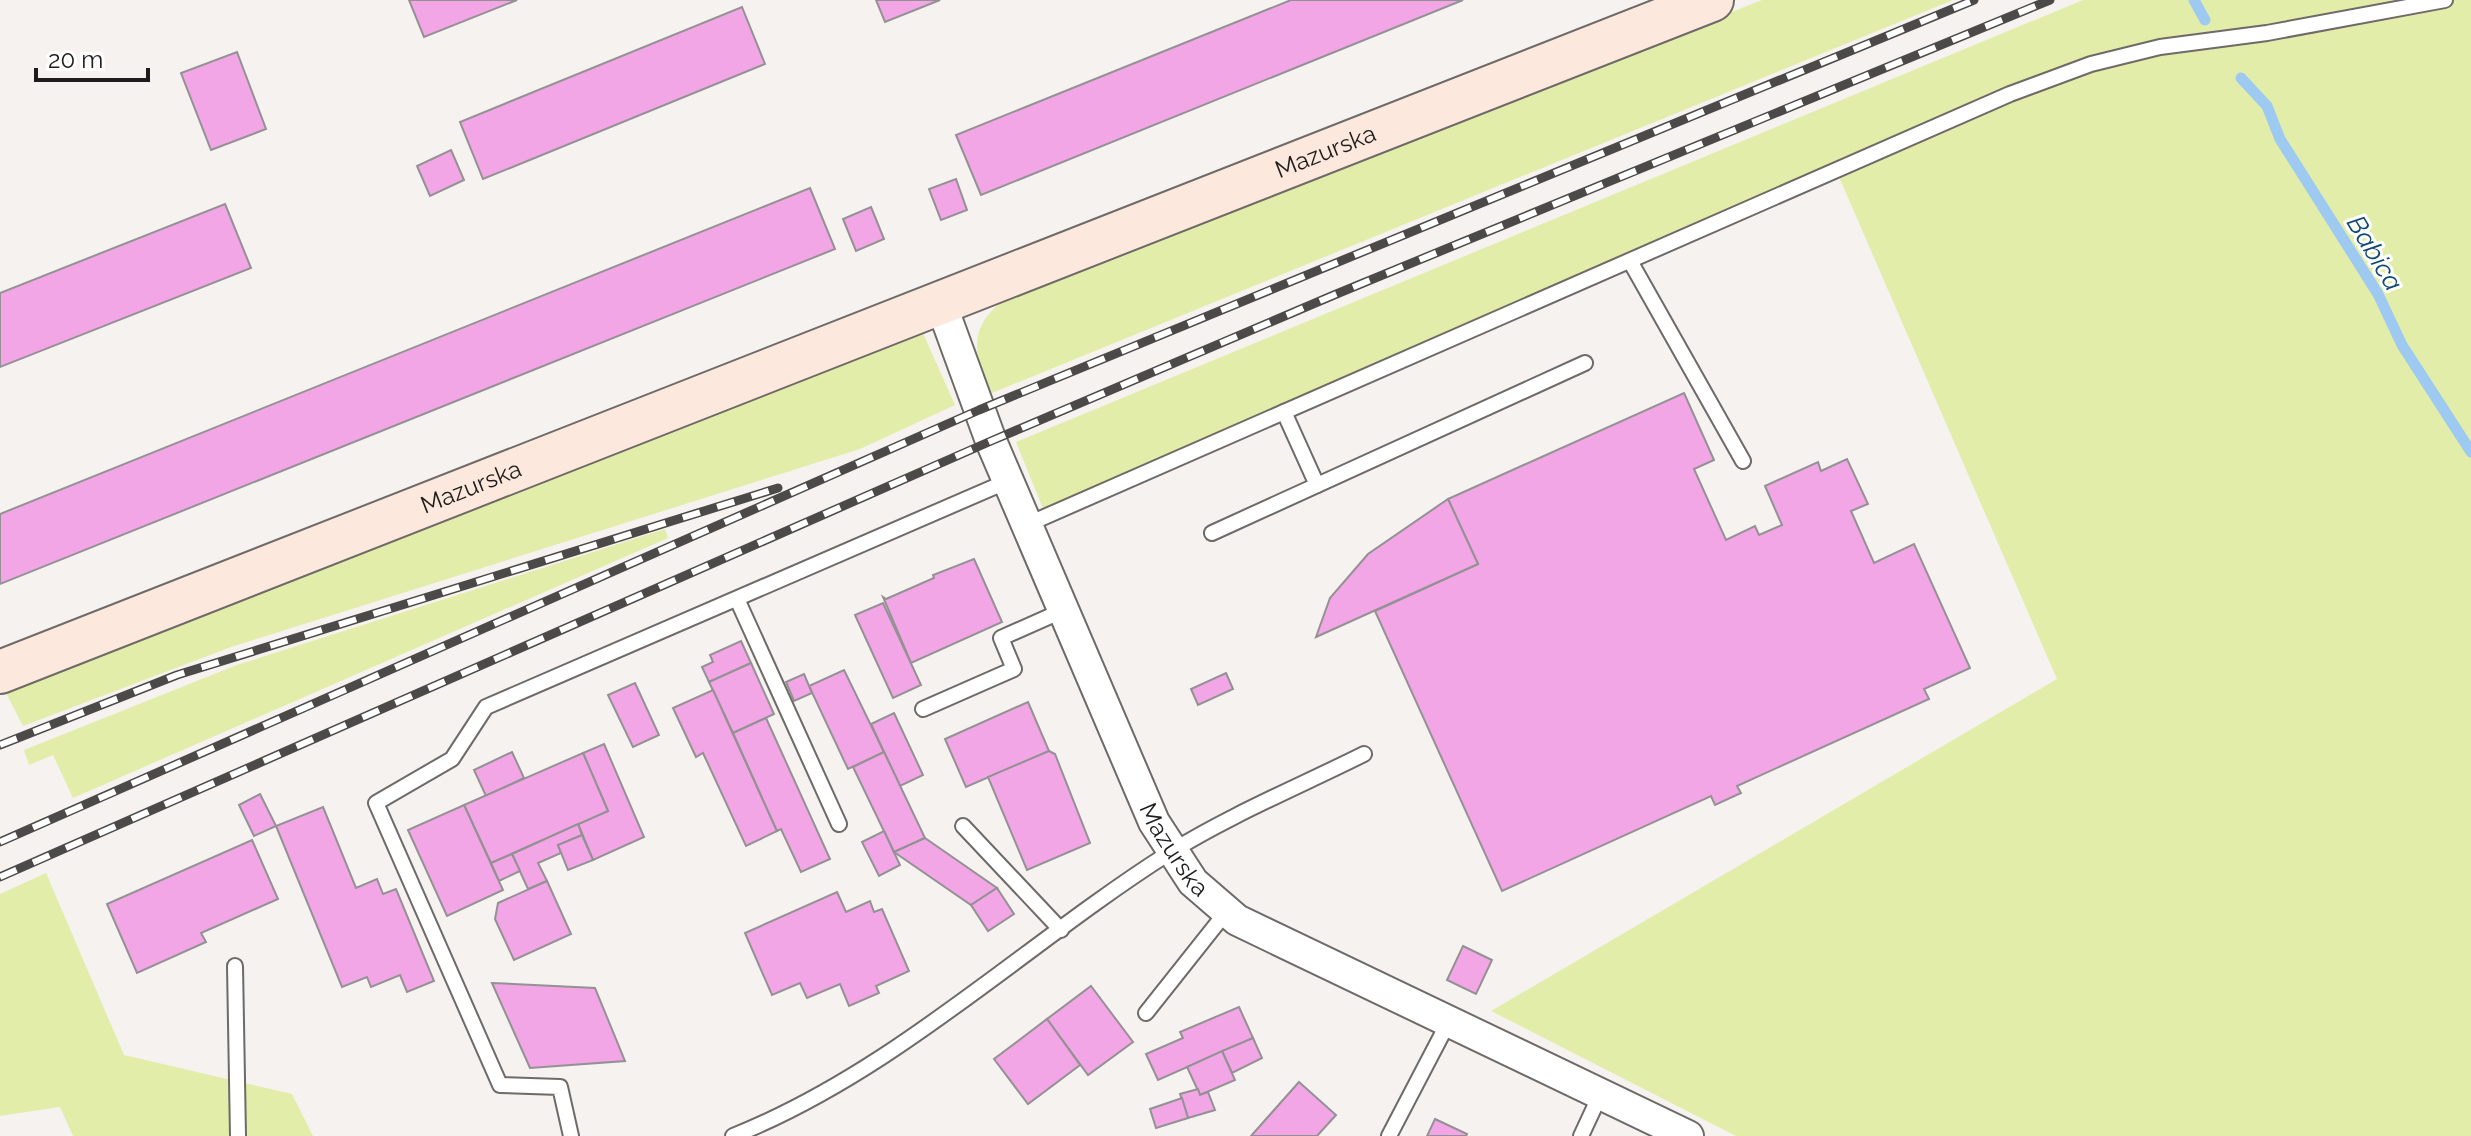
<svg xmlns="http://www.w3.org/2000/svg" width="2471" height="1136" viewBox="0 0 2471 1136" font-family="Raleway,sans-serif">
<rect width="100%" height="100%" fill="#f5f2ef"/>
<g fill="#e3edaa">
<path d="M1762,0H1953L992,393C975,356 966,332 1001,302Z"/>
<path d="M2083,0H2396L2402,10L2445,0H2471V1136H1736L1491,1011L2057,679L1836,170L1046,516L1016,442Z"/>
<path d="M922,331L955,405L860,449L231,647L23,726L6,693Z"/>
<path d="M665,529L668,538L73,798L53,755L29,765L24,750L237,665Z"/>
<path d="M46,873L124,1055L292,1094L313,1136H73L60,1107L0,1116V894Z"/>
</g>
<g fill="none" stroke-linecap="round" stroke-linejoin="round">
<g stroke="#9ecaf1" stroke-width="11">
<path d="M2194,0L2205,20"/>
<path d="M2241,78L2267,106L2280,139L2378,294L2402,345L2471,452"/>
</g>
</g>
<g fill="#f3a6e5" stroke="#949194" stroke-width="2">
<path d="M409,0H517L424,37Z"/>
<path d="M876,0H940L885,22Z"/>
<path d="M1291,0H1463L981,195L956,135Z"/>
<path d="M742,7L765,64L483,179L460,122Z"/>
<path d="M237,52L266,129L211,150L181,73Z"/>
<path d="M451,150L464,180L430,196L417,166Z"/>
<path d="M956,179L967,210L941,220L929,189Z"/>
<path d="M810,188L835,249L0,584V514Z"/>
<path d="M225,204L251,268L0,367V293Z"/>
<path d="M871,207L884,239L856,251L843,219Z"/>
<path d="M1684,393L1714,460L1694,469L1726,540L1755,526L1759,535L1782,525L1765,486L1818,462L1821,471L1847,459L1868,504L1851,511L1874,563L1914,544L1970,668L1924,689L1929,699L1737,786L1741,793L1715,805L1711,796L1502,891L1375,611L1478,564L1448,499Z"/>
<path d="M1448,499L1478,564L1316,637L1330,598L1368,554Z"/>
<path d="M974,559L1002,622L911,663L883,597L886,599L934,578L933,575Z"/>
<path d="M883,603L921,685L893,698L855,615Z"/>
<path d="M741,641L751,663L709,682L702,667L713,662L710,655Z"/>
<path d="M751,663L774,714L733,733L709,682Z"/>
<path d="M844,670L884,752L848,769L809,686Z"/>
<path d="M1226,673L1233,689L1198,705L1191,689Z"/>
<path d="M804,674L812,693L794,701L786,682Z"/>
<path d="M635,683L659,735L633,747L608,695Z"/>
<path d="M713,690L777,831L746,846L703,753L696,757L673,708Z"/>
<path d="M1028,702L1049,751L966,787L945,739Z"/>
<path d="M894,713L923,775L900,786L871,724Z"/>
<path d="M766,718L830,859L801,872L781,829L777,831L733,733Z"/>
<path d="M604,744L644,837L593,860L578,824L608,811L583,753Z"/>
<path d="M1049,751L1055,754L1090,843L1027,870L988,777Z"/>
<path d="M512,752L524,778L486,796L474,770Z"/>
<path d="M884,752L925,838L894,852L853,767Z"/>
<path d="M583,753L608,811L491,863L464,805Z"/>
<path d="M260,794L276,826L254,836L239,805Z"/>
<path d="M464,805L503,890L447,916L408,830Z"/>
<path d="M323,807L356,888L377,879L383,894L396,889L434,981L407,992L400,975L371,987L367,977L342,987L276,826Z"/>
<path d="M578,824L582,835L558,845L561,853L538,863L547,881L528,889L512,854Z"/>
<path d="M884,831L900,865L879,876L862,842Z"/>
<path d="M582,835L593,860L568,870L558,845Z"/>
<path d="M925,838L997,888L971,905L894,852Z"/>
<path d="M252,840L278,899L201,933L206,942L137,973L107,904Z"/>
<path d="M512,854L520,871L499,881L491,863Z"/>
<path d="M547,881L571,934L514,960L495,919L498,903Z"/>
<path d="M997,888L1014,914L988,931L971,905Z"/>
<path d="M837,892L846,912L870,901L874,912L882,909L909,971L876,986L879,993L849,1006L840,984L807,998L800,983L772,995L745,933Z"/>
<path d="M1463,946L1492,960L1476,994L1447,980Z"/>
<path d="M492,983L595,988L625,1061L530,1068Z"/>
<path d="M1091,986L1133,1042L1088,1075L1047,1019Z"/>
<path d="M1239,1007L1253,1038L1158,1080L1146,1054L1183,1038L1180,1032Z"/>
<path d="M1047,1019L1080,1065L1028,1104L994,1059Z"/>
<path d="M1253,1038L1262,1058L1232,1073L1222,1051Z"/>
<path d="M1222,1051L1235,1080L1200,1095L1187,1067Z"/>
<path d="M1299,1082L1336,1115L1317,1136H1251Z"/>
<path d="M1198,1089L1200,1095L1208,1092L1215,1110L1188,1118L1180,1094Z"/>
<path d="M1182,1098L1188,1118L1156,1128L1150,1109Z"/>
<path d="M1435,1119L1467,1134L1466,1136H1427Z"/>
</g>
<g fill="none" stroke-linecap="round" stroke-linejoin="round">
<g stroke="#6d6a67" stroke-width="18">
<g id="service">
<path d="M1630,261L1743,461"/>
<path d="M1284,412L1317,485"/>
<path d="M1026,525L2010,94L2091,64L2160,47L2267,33L2445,0"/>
<path d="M1212,533L1585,363"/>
<path d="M737,599L839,824"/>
<path d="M923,709L1014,669L1001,638L1064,610"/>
<path d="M963,826L1061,930"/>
<path d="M235,966L238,1136"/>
<path d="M1146,1013L1227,911"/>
<path d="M571,1136L560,1087L500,1085L376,803L452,759L486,707L1008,481"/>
<path d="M733,1136C894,1072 1024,945 1169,853C1230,815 1300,786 1364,754"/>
<path d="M1389,1136L1449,1021"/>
<path d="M1581,1136L1601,1093"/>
</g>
</g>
<g stroke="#6d6a67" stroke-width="34">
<g id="minor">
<path id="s1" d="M941,304L991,441L1154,822L1193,882L1237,920L1688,1136"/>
</g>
</g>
<g stroke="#6d6a67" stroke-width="46">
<g id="secondary">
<path id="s2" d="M0,672L1712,0"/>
</g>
</g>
<use href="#service" stroke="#fff" stroke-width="14"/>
<use href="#minor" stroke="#fff" stroke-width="30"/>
<use href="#secondary" stroke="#fde8dd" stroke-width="42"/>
<g stroke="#4b4a48" stroke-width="9">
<g id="rail">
<path d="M0,745L177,675L778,488"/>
<path d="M0,842L979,410L1974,0"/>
<path d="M0,877L991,441L1334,295L2050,0"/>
</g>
</g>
<use href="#rail" stroke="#fff" stroke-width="6" stroke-dasharray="18" stroke-linecap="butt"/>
</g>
<g text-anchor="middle" stroke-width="6" stroke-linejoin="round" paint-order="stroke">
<g font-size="24" fill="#1d1c1a" stroke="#fff">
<text dy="8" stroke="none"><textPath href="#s2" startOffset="1424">Mazurska</textPath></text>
<text dy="8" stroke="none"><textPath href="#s2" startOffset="506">Mazurska</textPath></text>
<text dy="8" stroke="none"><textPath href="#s1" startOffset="594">Mazurska</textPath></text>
</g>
<g font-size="26" font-style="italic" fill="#0f4872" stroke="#fff">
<text transform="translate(2375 253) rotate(59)" y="9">Babica</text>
</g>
</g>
<path d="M36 68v12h112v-12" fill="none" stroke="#1d1c1a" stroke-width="4"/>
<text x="48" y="68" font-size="24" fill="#1d1c1a" stroke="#ffffff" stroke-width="6" paint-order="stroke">20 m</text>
</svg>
